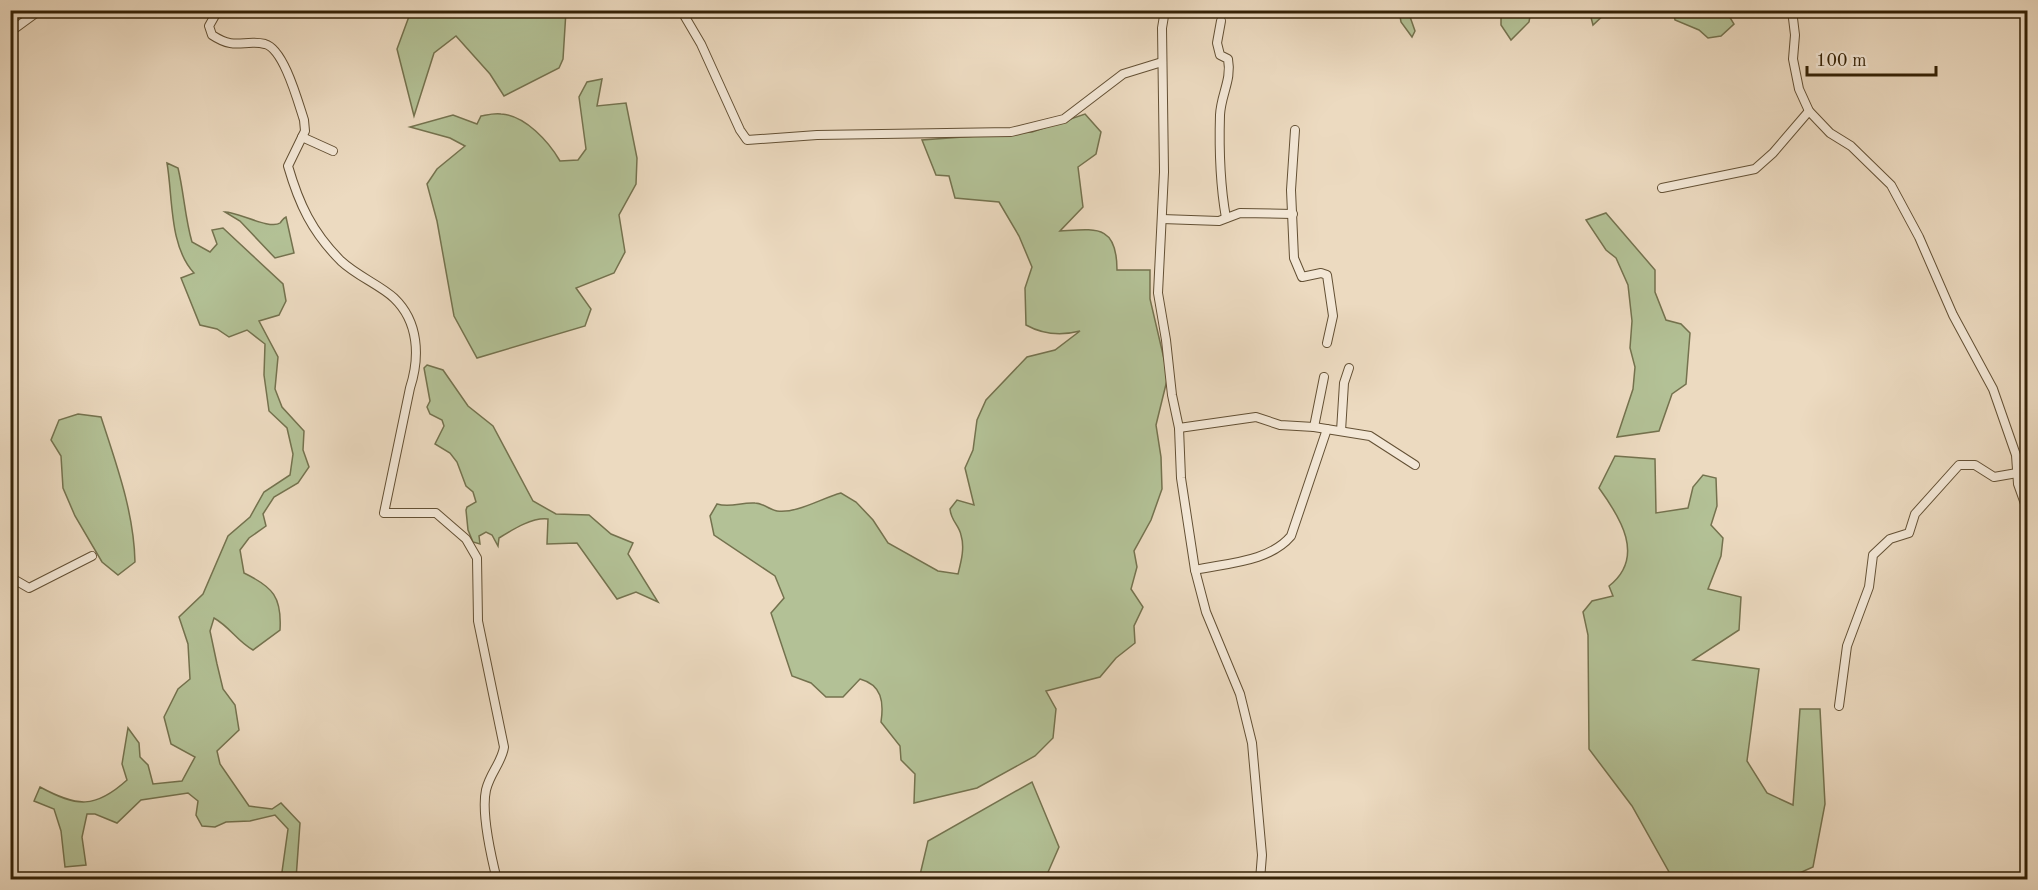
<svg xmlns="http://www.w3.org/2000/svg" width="2038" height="890" viewBox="0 0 2038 890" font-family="'Old Standard TT',serif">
<rect width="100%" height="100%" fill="#ecdac0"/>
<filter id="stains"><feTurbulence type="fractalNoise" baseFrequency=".00333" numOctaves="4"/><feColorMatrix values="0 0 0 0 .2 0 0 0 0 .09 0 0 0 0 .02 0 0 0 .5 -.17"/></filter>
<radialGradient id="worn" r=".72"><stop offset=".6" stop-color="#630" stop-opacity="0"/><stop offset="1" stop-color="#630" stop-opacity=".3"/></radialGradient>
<g fill="#b3c196" stroke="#74724e" stroke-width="1.5">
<path d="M1589,10H1608V11L1593,25Z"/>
<path d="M411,11H566L563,59L559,68L504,96L490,74L456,36L434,53L414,116L397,49Z"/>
<path d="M1399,11H1408L1415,31L1412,37L1401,22Z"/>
<path d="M1498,11H1531L1529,22L1511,40L1501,25V14Z"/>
<path d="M1673,11H1731L1729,16L1734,24L1721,36L1708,38L1699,30L1675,20Z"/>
<path d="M602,79L597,106L626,103L637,158L636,184L619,215L625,252L614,273L576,288L591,309L585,326L477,358L454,316L437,221L427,184L437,169L465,146L450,138L410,127L453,115L477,124L481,116C487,115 494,113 501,114C525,115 549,142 560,161L578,160L586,149L579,97L587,82Z"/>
<path d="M1085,114L1101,132L1096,154L1078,167L1083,207L1060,231C1096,229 1117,224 1117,270H1150V299L1168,376L1156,425L1161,457L1162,489L1151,520L1134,551L1137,567L1131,589L1143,607L1134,626L1135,643L1116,658L1100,677L1046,691L1056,709L1053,738L1035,756L977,788L914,803L915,774L901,760L900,746L881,722C884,702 882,685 860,679L843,697H826L811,683L792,676L771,613L784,598L775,576L714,535L710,516L717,504C731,508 741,502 755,503C763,503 770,510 777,511C796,514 822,498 841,493L856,502L873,520L888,543L938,571L958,574C961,562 965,548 961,535C959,525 951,521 950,509L957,500L974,505L965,468L973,450L977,420L986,400L1027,357L1055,350L1080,331C1061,336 1044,335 1026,325L1025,288L1032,267L1019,236L999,202L955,198L949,176L936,175L922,140L1032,132Z"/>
<path d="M167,163L178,168C184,193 185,218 192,242L210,252L217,244L212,230L223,228L283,284L286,301L279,315L259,321L278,357L275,389L282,407L304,431L303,450L309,467L298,483L274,497L263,514L266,526L249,538L240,550L244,573C273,587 282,597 280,630L253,650C237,641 230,627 214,618L210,631L217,664L223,689L235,705L239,730L217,751L220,764L249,806L272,809L281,803L300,823L296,879H281L288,829L275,815L250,821L226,822L215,827L202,826L196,815L198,801L188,793L141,800L117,823L95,814H87L82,837L86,865L65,867L61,831L54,809L34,801L40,787C77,807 95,809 127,780L122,764L128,728L139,743L140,757L148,765L153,784L182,781L195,757L171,744L164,717L178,689L190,679L188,644L179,617L203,594L228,536L250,517L264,492L290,475L293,454L287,428L269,411L264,375L265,344L247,330L229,337L217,329L200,325L181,278L194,273C169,246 173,198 167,163Z"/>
<path d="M225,212C238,212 270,230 280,223C282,221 283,218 286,217L294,253L275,258L240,221Z"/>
<path d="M1606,213L1655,270V292L1666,320L1681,324L1690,333L1686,384L1672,394L1659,431L1617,437L1633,389L1635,367L1630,348L1632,321L1628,285L1616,258L1606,250L1586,220Z"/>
<path d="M427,365L443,370L468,406L493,426L533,501L556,514L589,515L611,534L633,543L628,554L658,602L636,592L617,599L577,543L547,544L548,519C532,517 512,530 499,538L498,546L492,535L486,532L479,536L480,544L473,542L468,530L466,510L467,507L476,502L473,492L466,486L457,462L450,453L435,444L444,426L442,420L430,414L427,407L430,401L424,368Z"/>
<path d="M78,414L101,417C116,463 134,512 135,562L118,575L102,562L75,516L63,488L61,456L51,440L59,420Z"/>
<path d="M1615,456L1655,459L1656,513L1688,508L1693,487L1703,475L1716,478L1717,506L1711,525L1723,538L1721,556L1708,589L1741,597L1739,630L1693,660L1759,669L1747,761L1767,793L1793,805L1800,709H1820L1825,804L1813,867L1786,879H1673L1632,806L1589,749L1588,635L1583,612L1592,601L1613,596L1609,586C1646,557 1620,517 1599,488Z"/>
<path d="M1032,782L1059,847L1045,879H919L928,841Z"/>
</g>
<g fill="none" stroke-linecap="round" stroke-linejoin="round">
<g stroke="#635034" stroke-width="10">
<g id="minor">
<path d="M218,10L209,26L212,35C236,51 243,39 265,44C284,49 298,102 304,120L305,131L288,166C299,204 312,232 341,261C357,276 380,285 394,298C419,322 420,357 410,388L384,513H436L466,539L477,558L478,621L504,747C502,762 490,773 486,790C481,813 491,856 497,880"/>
<path d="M681,10L701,44L740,130L747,140L817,135L1011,132L1064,119L1123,74L1162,62"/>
<path d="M1165,10L1162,28L1164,172L1158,293L1166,340L1172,395L1179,428L1181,478L1195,570L1206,612L1240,694L1252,743L1262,855L1260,880"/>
<path d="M1792,10L1795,35L1793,59L1799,89L1809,111L1830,133L1851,146L1891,185L1919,237L1953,315L1993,389L2016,455L2018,484L2028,512"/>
<path d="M1221,21L1217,43L1220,55L1228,59C1232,80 1221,94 1220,115C1219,148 1220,184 1226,218"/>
<path d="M10,32L40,10"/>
<path d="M1295,130L1291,190L1294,258L1302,277L1321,273L1327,275L1333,316L1327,343"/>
<path d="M302,137L333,151"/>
<path d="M1662,188L1755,169L1773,153L1809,111"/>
<path d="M1162,219L1219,221L1240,213L1293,214"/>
<path d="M1314,427L1324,377"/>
<path d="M1179,428L1256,417L1280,425L1314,427L1370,436L1415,465"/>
<path d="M1341,431L1344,383L1349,368"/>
<path d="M1195,570C1227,563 1269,562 1291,536L1327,429"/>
<path d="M10,577L29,588L92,556"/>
<path d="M1839,706L1847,646L1869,587L1873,555L1890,539L1909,533L1915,514L1959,465H1975L1994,477L2017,473"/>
</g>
</g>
<use href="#minor" stroke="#f3e7d6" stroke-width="8"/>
</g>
<rect width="2038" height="890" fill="none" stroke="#ecdac0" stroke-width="36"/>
<rect x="12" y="12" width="2014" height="866" fill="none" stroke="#352206" stroke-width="3"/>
<rect x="18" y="18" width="2002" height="854" fill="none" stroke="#352206" stroke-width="1.5"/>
<path d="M1807 66v9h129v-9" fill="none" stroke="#352206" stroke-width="3"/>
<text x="1816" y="66" font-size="18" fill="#352206" stroke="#f3e7d6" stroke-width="4.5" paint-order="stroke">100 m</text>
<rect width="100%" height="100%" filter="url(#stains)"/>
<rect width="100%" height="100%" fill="url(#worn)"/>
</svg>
